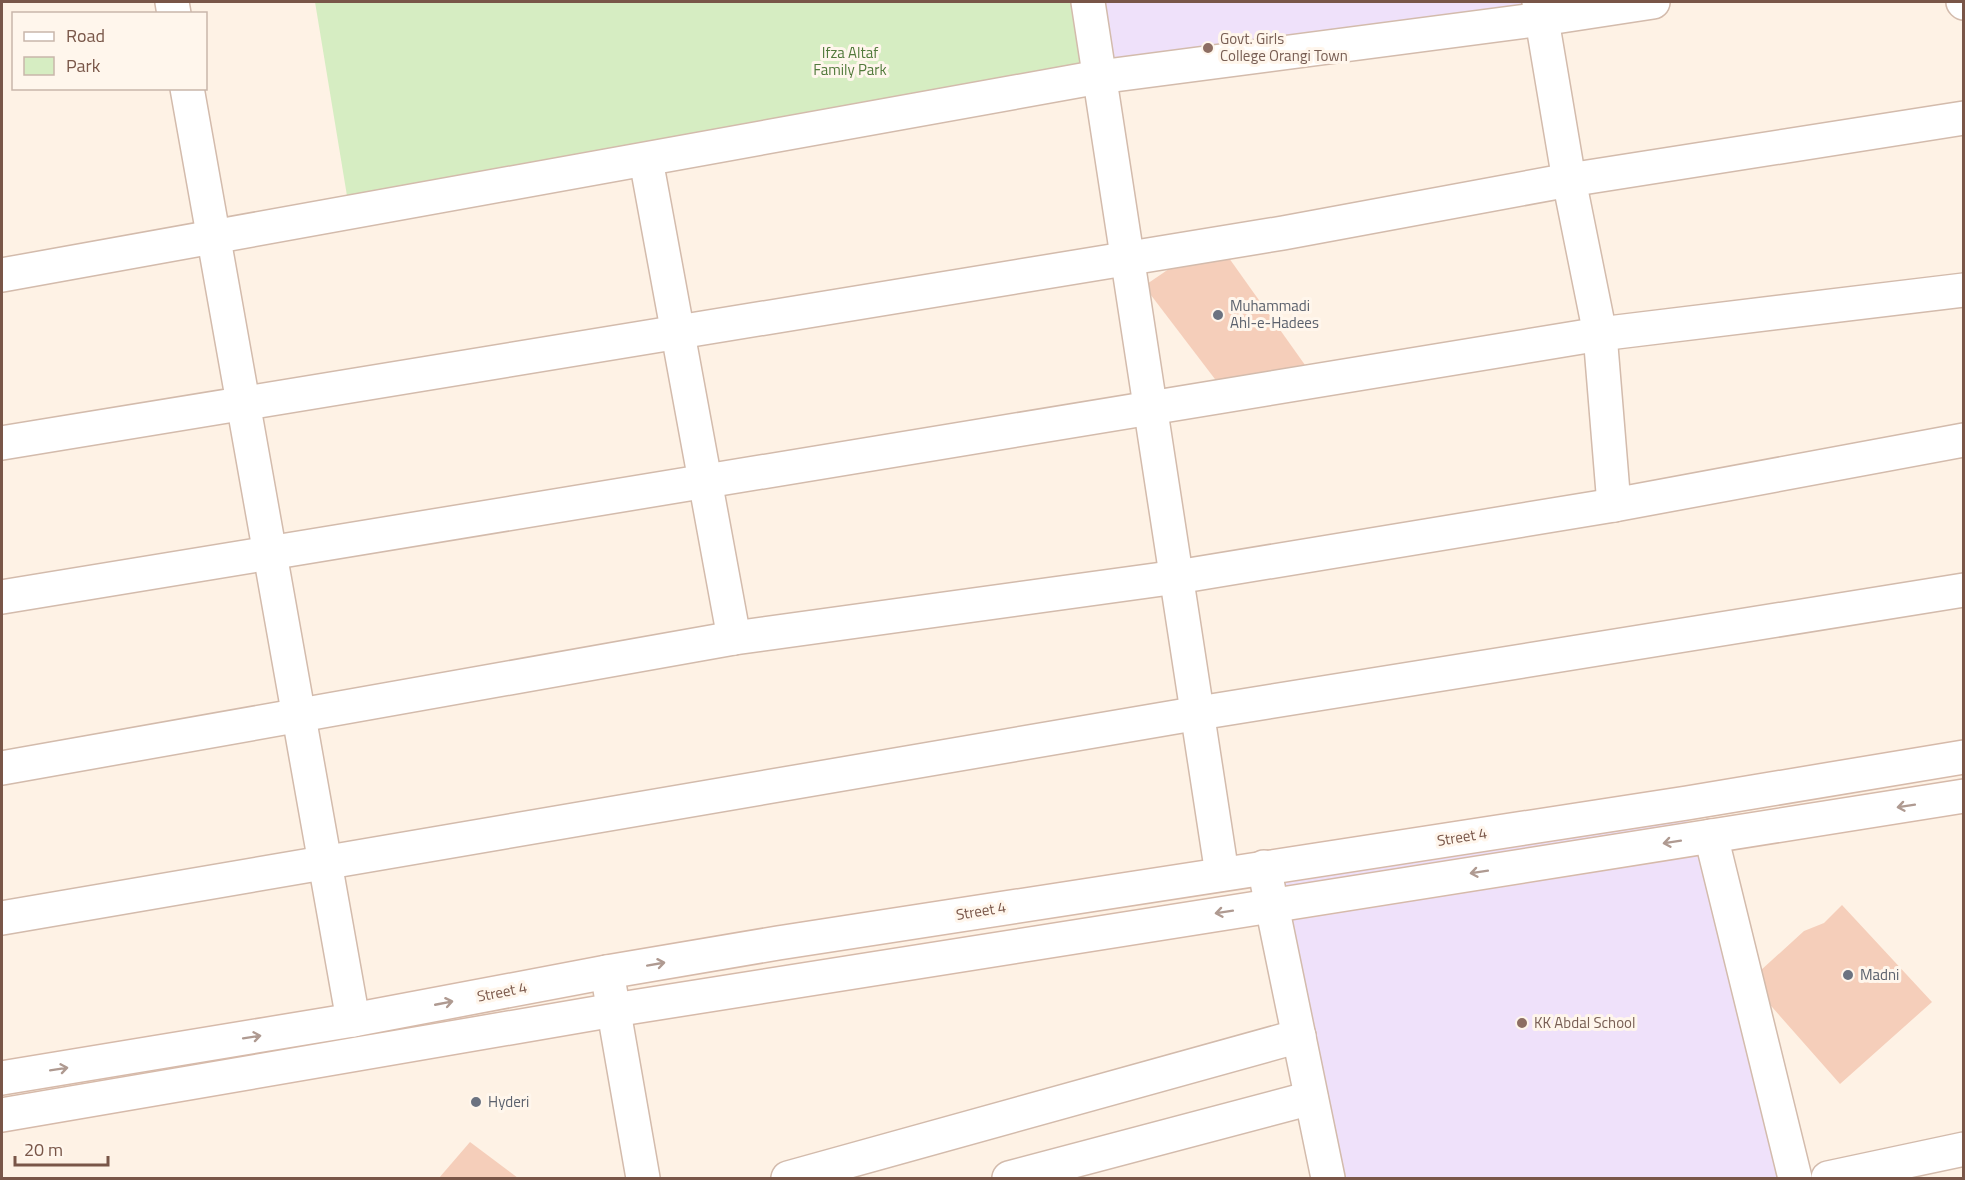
<svg xmlns="http://www.w3.org/2000/svg" width="1965" height="1180" viewBox="0 0 1965 1180" font-family="'Titillium Web',sans-serif">
<rect width="100%" height="100%" fill="#fef2e5"/>
<g fill="#efe1fa">
<path d="M1088,2H1539L1542,19L1099,77Z"/>
<path d="M1682,802L1794,1178H1328L1264,867Z"/>
</g>
<path fill="#d6edc2" d="M315,2H1088L1099,77L350,214Z"/>
<g fill="#f5ceba">
<path d="M1224,251L1310,372L1221,387L1144,286L1185,258Z"/>
<path d="M1842,905L1932,1002L1840,1084L1749,981L1804,931L1824,923Z"/>
<path d="M470,1142L518,1178H439Z"/>
</g>
<g fill="none" stroke-linecap="round" stroke-linejoin="round">
<g stroke="#d3bbac" stroke-width="36">
<g id="minor">
<path d="M1539,2L1569,180L1600,334L1614,505"/>
<path d="M1963,2L1964,3"/>
<path d="M646,160L734,638"/>
<path d="M2,275L1099,77L1542,19L1653,2"/>
<path d="M2,443L1283,233L1569,180L1964,118"/>
<path d="M2,597L1600,334L1964,290"/>
<path d="M2,768L734,638L1177,577L1614,505L1964,440"/>
<path d="M1711,836L1795,1178"/>
<path d="M1264,867L1328,1178"/>
<path d="M2,918L1199,713L1964,590"/>
<path d="M788,1178L1299,1036"/>
<path d="M1009,1178L1311,1098"/>
<path d="M1828,1178L1964,1149"/>
</g>
</g>
<g stroke="#d3bbac" stroke-width="36">
<g id="tertiary">
<path d="M172,2L174,14"/>
<path d="M1088,2L1222,874"/>
<path d="M187,88L353,1020"/>
<path d="M607,972L643,1178"/>
</g>
</g>
<g stroke="#d6baaa" stroke-width="36">
<g id="secondary">
<path d="M2,1078L353,1020L607,972L778,943L1687,803L1964,757"/>
<path d="M2,1115L614,1010L1964,796"/>
</g>
</g>
<use href="#minor" stroke="#fff" stroke-width="33"/>
<use href="#tertiary" stroke="#fff" stroke-width="33"/>
<use href="#secondary" stroke="#fff" stroke-width="33"/>
</g>
<defs><path id="oneway-shaft" d="M-6 0H5M1.5-3L5.5 0L1.5 3" fill="none" stroke-width="1.6" stroke-linecap="round" stroke-linejoin="round" transform="scale(1.5)"/></defs>
<g stroke="#af9a91">
<use href="#oneway-shaft" transform="translate(1906 806) rotate(171)"/>
<use href="#oneway-shaft" transform="translate(1672 842) rotate(171)"/>
<use href="#oneway-shaft" transform="translate(1479 872) rotate(171)"/>
<use href="#oneway-shaft" transform="translate(1224 912) rotate(171)"/>
<use href="#oneway-shaft" transform="translate(656 964) rotate(-10)"/>
<use href="#oneway-shaft" transform="translate(444 1003) rotate(-11)"/>
<use href="#oneway-shaft" transform="translate(252 1037) rotate(-9)"/>
<use href="#oneway-shaft" transform="translate(59 1069) rotate(-9)"/>
</g>
<g fill="#8d6e63" stroke="#fff6ec" stroke-width="2">
<circle cx="1208" cy="48" r="6"/>
<circle cx="1522" cy="1023" r="6"/>
</g>
<g fill="#6b7280" stroke="#fff6ec" stroke-width="2">
<circle cx="1218" cy="315" r="6"/>
<circle cx="1848" cy="975" r="6"/>
<circle cx="476" cy="1102" r="6"/>
</g>
<g text-anchor="middle" stroke-width="6" stroke-linejoin="round" paint-order="stroke">
<g font-size="15" fill="#785e54" stroke="#fff6ec" text-anchor="start">
<text x="1220" y="44">Govt. Girls<tspan x="1220" dy="17">College Orangi Town</tspan></text>
<text x="1534" y="1028">KK Abdal School</text>
</g>
<g font-size="15" fill="#527a3c" stroke="#fff6ec">
<text x="850" y="58">Ifza Altaf<tspan x="850" dy="17">Family Park</tspan></text>
</g>
<g font-size="15" fill="#5b616d" stroke="#fff6ec" text-anchor="start">
<text x="1230" y="311">Muhammadi<tspan x="1230" dy="17">Ahl-e-Hadees</tspan></text>
<text x="1860" y="980">Madni</text>
<text x="488" y="1107">Hyderi</text>
</g>
<g font-size="15" fill="#795648" stroke="#fff6ec">
<text transform="translate(1462 837) rotate(-9)" y="5">Street 4</text>
<text transform="translate(981 911) rotate(-9)" y="5">Street 4</text>
<text transform="translate(502 992) rotate(-11)" y="5">Street 4</text>
</g>
</g>
<rect width="1965" height="1180" fill="none" stroke="#795648" stroke-width="6"/>
<rect x="12" y="12" width="195" height="78" fill="#fff6ec" stroke="#c9b6aa" stroke-width="1.5"/>
<rect x="24" y="32" width="30" height="9" fill="#ffffff" stroke="#c9b6aa" stroke-width="1.5"/>
<text x="66" y="42" font-size="18" fill="#795648">Road</text>
<rect x="24" y="57" width="30" height="18" fill="#d6edc2" stroke="#c9b6aa" stroke-width="1.5"/>
<text x="66" y="72" font-size="18" fill="#795648">Park</text>
<path d="M15 1156v9h93v-9" fill="none" stroke="#795648" stroke-width="3"/>
<text x="24" y="1156" font-size="18" fill="#795648" stroke="#fff6ec" stroke-width="4.5" paint-order="stroke">20 m</text>
</svg>
